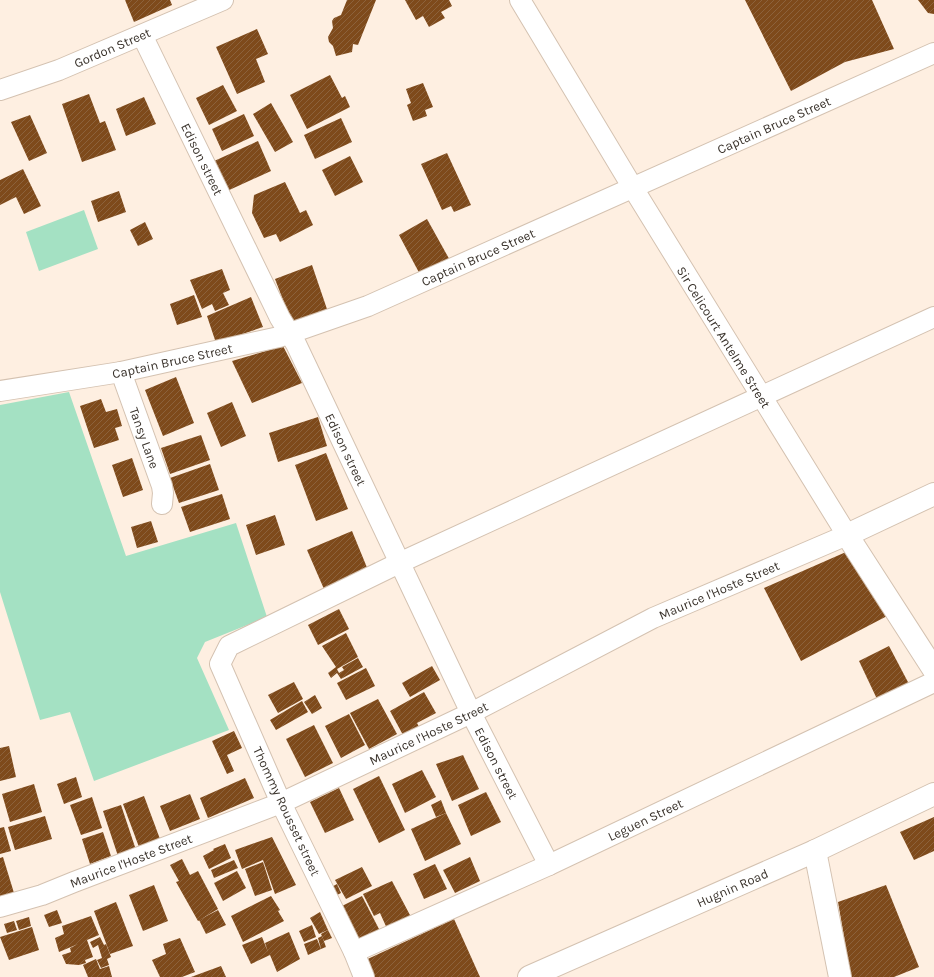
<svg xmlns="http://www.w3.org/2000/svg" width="934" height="977" viewBox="0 0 934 977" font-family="Karla,sans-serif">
<defs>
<pattern id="building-hatch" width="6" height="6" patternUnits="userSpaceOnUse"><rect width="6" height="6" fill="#7e4a1b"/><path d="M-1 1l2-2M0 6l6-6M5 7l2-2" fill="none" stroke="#8c623c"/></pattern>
</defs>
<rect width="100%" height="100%" fill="#feefe1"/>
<g fill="#a4e1c3">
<path d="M84,210L98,249L39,271L26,232Z"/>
<path d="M69,392L126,556L236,523L267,617L205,642L197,658L229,730L94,781L70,712L40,720L0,592V405Z"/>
</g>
<g fill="url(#building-hatch)">
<path d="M125,0H170L172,5L134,22Z"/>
<path d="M347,0H376L358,45L353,44L352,52L336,56L333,46L329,42L328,37L333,28L332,21L334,18L341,15Z"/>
<path d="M405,0H449L452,6L441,12L445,18L429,27L423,16L416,20Z"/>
<path d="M745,0H872L894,49L845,62L791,91Z"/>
<path d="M918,0H934V14L928,13Z"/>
<path d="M257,29L268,54L256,59L265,82L237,94L216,47Z"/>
<path d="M330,75L342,98L345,96L350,107L307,129L290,95Z"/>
<path d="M423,83L433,107L425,110L427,116L413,121L407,105L411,103L406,89Z"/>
<path d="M223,85L237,111L209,125L196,98Z"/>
<path d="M89,94L100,123L105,121L116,150L82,162L62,104Z"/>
<path d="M144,97L156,124L126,136L116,109Z"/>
<path d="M271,103L293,142L275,152L253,114Z"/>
<path d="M244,114L254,136L222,151L212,129Z"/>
<path d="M30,115L47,153L29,161L11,122Z"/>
<path d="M341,118L352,142L315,159L304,135Z"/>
<path d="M258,141L271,171L225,192L212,162Z"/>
<path d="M447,153L471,205L454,212L451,206L442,210L421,164Z"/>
<path d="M350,156L363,182L335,196L322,170Z"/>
<path d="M23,169L41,206L24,214L16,197L0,205V180Z"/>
<path d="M285,182L300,213L306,210L313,225L280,242L276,234L264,238L252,213L254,195Z"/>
<path d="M119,191L126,212L98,222L91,201Z"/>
<path d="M427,219L452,264L423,280L399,235Z"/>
<path d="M145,222L153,239L138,246L130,230Z"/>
<path d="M312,265L329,315L294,329L275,279Z"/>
<path d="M222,269L230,290L223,293L229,305L215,311L212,304L202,309L190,280Z"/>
<path d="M194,295L202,317L177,325L170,304Z"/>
<path d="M251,297L263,327L216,343L207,316Z"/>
<path d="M283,346L302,383L252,403L232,361Z"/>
<path d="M176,377L194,423L163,436L145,390Z"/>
<path d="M101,399L106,412L117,409L122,426L115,428L119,440L94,448L80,406Z"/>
<path d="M232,402L246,436L221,447L207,413Z"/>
<path d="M318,417L327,446L278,462L269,433Z"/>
<path d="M201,435L210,460L170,474L161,448Z"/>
<path d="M326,453L348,509L316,521L295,465Z"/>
<path d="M132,458L143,490L123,497L112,465Z"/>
<path d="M210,464L219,490L179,503L170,478Z"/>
<path d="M222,494L230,519L190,532L181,507Z"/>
<path d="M275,515L285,545L256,555L246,525Z"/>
<path d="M151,521L158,542L137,548L131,527Z"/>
<path d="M352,531L368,570L324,589L307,550Z"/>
<path d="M846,552L889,615L801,661L764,588Z"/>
<path d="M339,609L349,629L318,645L308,625Z"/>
<path d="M346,633L358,657L337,669L339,673L344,670L342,667L358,658L363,667L341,679L337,673L331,678L328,673L336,667L322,646Z"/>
<path d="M889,646L909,684L877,699L859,661Z"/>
<path d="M432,666L440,680L410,697L402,683Z"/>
<path d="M366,668L375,686L346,700L337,683Z"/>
<path d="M294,682L303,699L278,713L268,695Z"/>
<path d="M424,692L436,713L417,723L419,727L403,735L390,711Z"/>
<path d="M315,695L322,708L312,714L304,702Z"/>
<path d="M378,699L397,734L369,749L350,713Z"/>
<path d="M302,701L308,712L276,730L270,720Z"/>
<path d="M349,714L365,745L341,758L325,726Z"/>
<path d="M314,725L333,763L305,777L286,739Z"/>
<path d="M234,731L242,748L227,755L234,771L227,774L212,741Z"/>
<path d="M9,746L16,777L0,781V748Z"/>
<path d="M463,755L479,789L452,801L436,764Z"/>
<path d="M422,770L436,797L405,813L392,784Z"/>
<path d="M379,776L405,830L379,843L353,789Z"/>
<path d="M76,777L82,797L64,804L57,784Z"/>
<path d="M245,778L254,798L208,818L200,798Z"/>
<path d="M34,784L42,812L10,822L2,794Z"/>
<path d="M339,788L354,820L325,833L310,802Z"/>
<path d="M486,792L501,822L471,836L458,805Z"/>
<path d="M190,794L200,819L170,831L160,806Z"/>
<path d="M144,796L160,839L139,847L123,804Z"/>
<path d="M92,797L102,828L81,835L70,805Z"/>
<path d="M441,800L446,813L436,817L431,805Z"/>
<path d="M121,805L136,850L118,856L103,811Z"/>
<path d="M446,813L461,844L425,861L411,829Z"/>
<path d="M45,816L52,839L15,850L8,827Z"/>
<path d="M934,817V851L914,860L900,832Z"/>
<path d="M4,827L11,851L0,854V828Z"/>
<path d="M103,832L111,856L90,864L82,839Z"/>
<path d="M272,837L296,885L275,894L263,860L242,869L235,850Z"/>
<path d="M225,844L231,858L209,869L203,856L214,850L213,849Z"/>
<path d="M3,857L14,893L0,897V858Z"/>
<path d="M470,857L480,881L455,893L443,870Z"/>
<path d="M182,859L190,875L198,871L218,909L198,921L176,882L179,881L170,865Z"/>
<path d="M234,860L238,868L214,878L211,870Z"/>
<path d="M263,862L272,890L255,896L245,869Z"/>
<path d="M435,864L447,889L424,899L413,874Z"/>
<path d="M362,867L372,886L346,899L335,880Z"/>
<path d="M237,871L246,888L223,901L214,883Z"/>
<path d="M392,881L411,917L389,933L380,913L374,916L363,894Z"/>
<path d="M337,884L341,893L331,898L326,890Z"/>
<path d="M154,885L168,921L143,931L129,895Z"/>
<path d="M886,885L919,967L894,977H851L838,902Z"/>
<path d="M271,896L280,910L278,911L284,921L243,942L231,916Z"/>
<path d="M362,896L380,931L358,942L340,907Z"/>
<path d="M116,902L133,946L110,954L94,911Z"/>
<path d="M57,910L62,923L49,927L44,915Z"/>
<path d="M218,910L226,925L206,934L199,920Z"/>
<path d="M320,912L328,930L319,934L310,918Z"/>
<path d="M91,916L99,935L87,940L93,957L85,960L86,963L79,965L66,964L62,955L71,952L70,948L78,944L59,952L55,938L64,934L62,926Z"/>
<path d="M29,917L31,926L19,930L16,921Z"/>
<path d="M454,919L480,977H365L359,963Z"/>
<path d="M14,921L17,930L7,933L4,924Z"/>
<path d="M312,925L316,937L304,942L299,931Z"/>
<path d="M32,927L39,950L9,960L0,937Z"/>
<path d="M328,930L332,938L324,941L321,934Z"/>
<path d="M289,932L300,959L277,972L270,955L251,964L242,945L262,937L268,952L265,943Z"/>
<path d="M322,936L326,947L321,949L318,938Z"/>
<path d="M100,937L104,945L106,944L111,957L107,959L109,965L101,968L97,960L102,958L98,945L93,948L90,942Z"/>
<path d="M180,938L195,972L182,977H160L152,960L166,954L163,944Z"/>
<path d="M317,939L321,949L308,955L304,944Z"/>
<path d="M96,959L100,969L109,966L112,977H88L83,965Z"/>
<path d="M221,966L226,977H191Z"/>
</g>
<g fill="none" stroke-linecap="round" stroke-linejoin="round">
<g stroke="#d4c2b1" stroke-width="22">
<g id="street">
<path id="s1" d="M142,35L280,318L296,344L471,713L549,865"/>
<path id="s2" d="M0,90L59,70L223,0"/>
<path id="s3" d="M121,372L162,486L163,493L162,504"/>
<path id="s4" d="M0,391L121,372L279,337L368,306L934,53"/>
<path id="s5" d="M0,907L42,895L74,882L281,803L471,713L653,618L847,535L633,188L520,0"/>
<path id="s6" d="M354,952L549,865L934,682"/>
<path d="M364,977L354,952L281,803L220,664L229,646L399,563L934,317"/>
</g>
</g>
<g stroke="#d4c2b1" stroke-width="24">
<g id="secondary">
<path d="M934,494L847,535L934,670"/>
<path d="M815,851L840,977"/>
<path id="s7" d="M529,977L815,851L934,794"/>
</g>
</g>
<use href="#street" stroke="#fff" stroke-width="20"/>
<use href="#secondary" stroke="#fff" stroke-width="22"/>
</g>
<g text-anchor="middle" stroke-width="4" stroke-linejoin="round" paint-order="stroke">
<g font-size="13" fill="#3a332c" stroke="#fff">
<text dy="5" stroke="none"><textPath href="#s2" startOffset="120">Gordon Street</textPath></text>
<text dy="5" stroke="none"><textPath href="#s4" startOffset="823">Captain Bruce Street</textPath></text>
<text dy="5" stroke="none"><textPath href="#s1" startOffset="138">Edison street</textPath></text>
<text dy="5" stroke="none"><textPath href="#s4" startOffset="499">Captain Bruce Street</textPath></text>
<text transform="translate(724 337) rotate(58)" y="5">Sir Celicourt Antelme Street</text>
<text dy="5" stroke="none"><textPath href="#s4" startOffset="175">Captain Bruce Street</textPath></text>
<text dy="5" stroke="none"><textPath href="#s3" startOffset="70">Tansy Lane</textPath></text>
<text dy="5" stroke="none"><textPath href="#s1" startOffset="462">Edison street</textPath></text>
<text dy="5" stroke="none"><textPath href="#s5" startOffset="787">Maurice I'Hoste Street</textPath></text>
<text dy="5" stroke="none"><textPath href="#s5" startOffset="463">Maurice I'Hoste Street</textPath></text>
<text dy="5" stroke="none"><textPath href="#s1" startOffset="810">Edison street</textPath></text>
<text transform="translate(287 811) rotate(65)" y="5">Thommy Rousset street</text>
<text dy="5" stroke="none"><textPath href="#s6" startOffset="320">Leguen Street</textPath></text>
<text dy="5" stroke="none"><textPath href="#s5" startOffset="139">Maurice I'Hoste Street</textPath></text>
<text dy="5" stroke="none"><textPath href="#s7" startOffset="222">Hugnin Road</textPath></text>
</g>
</g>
</svg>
